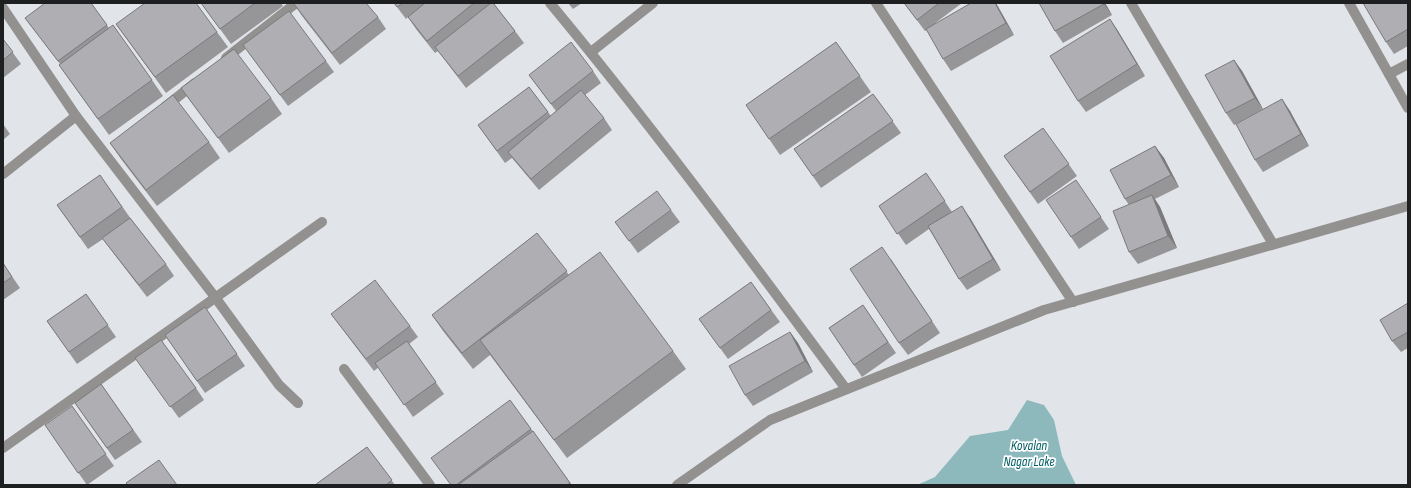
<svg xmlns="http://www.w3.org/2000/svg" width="1411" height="488" viewBox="0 0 1411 488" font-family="'Sofia Sans Condensed',sans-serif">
<rect width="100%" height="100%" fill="#e1e4e8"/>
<path fill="#8eb9bc" d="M1027,400L1044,405L1054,420L1062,456L1076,485H917L935,477L970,436L1008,430Z"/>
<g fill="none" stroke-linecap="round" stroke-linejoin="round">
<g stroke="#939090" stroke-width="10">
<path d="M550,3C654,128 749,258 846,389"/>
<path d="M876,3L1073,302"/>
<path d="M1131,3L1273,244"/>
<path d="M1349,3L1408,108"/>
<path d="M3,8L76,116"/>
<path d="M591,52L653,3"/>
<path d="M226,58L296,3"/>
<path d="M1389,74L1408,64"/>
<path d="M165,107L195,83"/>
<path d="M3,174L76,116L215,297L279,385L298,403"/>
<path d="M344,369L430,485"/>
<path d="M3,448L322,222"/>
<path d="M677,485L770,420L1044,310L1408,206"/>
</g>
</g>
<g fill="#969699">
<path d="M91,3L109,28L152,80L163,96L109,135L59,65L60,64L25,18Z"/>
<path d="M201,3H281L283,6L231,44Z"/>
<path d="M394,3H496L494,4L515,31L524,43L466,88L438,51L435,53L416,29L408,17L406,19Z"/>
<path d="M568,3H582L573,9Z"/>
<path d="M904,3H962L934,24L996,3L1014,35L951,71L943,59L927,30L925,31Z"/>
<path d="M1039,3H1105L1112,15L1063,43L1055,31Z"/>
<path d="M1408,3V46L1394,54L1386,42Z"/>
<path d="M294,4L378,17L386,29L340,65L302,16Z"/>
<path d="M1110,19L1118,31L1145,76L1086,112L1078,101Z"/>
<path d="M116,24L217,32L228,47L166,93Z"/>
<path d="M3,39L21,64L3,78Z"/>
<path d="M836,42L871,92L780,155L746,105Z"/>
<path d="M243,45L326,61L334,72L288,106Z"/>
<path d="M1234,60L1242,71L1263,109L1234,125L1226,113Z"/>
<path d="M593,71L601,83L585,95L604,118L612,130L539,190L512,158L505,163L478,125L529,87L551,116L556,111L529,75Z"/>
<path d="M181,88L271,98L282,114L229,153Z"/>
<path d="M873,94L901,133L821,188L794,149Z"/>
<path d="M1282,99L1290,111L1309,146L1263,172L1255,160Z"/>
<path d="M3,124L10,134L3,140Z"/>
<path d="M1043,128L1077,176L1038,204L1004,156Z"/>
<path d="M209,142L220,158L157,206L121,159L110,143Z"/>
<path d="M1155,146L1164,158L1179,187L1155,199L1160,207L1177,248L1138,264L1129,252V205L1125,199Z"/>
<path d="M926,173L952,212L970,218L1001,270L967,290L959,279L929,229L906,245L879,206Z"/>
<path d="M100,175L131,219L166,264L174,276L147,297L111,250L103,239L88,249L57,205Z"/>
<path d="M1084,192L1109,229L1079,249L1071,237Z"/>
<path d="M671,210L680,222L638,253L615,222Z"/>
<path d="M537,233L569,275L673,351L686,369L567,458L490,355L473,369L443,331L432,315Z"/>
<path d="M891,259L940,333L908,355L899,343Z"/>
<path d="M3,263L20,288L3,300Z"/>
<path d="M751,282L780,322L728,359L699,319Z"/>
<path d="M86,294L116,337L77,364L47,321Z"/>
<path d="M1408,303V348L1401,352L1392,341Z"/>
<path d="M863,305L896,353L862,377L829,328Z"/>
<path d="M205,307L245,366L205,393L165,335Z"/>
<path d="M331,314L410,326L418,337L409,344L444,394L413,417L379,367L374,371Z"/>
<path d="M790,332L798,343L813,372L753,406L745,395Z"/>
<path d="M144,370L196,388L204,400L179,418Z"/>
<path d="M101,384L142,442L115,460L75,403Z"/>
<path d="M510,400L572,485H450Z"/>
<path d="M72,406L114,466L87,485L53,437Z"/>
<path d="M367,447L395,485H315Z"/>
</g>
<g fill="#7a7a7d">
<path d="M995,3H996L997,5L1014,35L1006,23Z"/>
<path d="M1103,3H1105L1112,15Z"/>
<path d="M1110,19L1118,31L1145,76L1137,64Z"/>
<path d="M1234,60L1242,71L1263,109L1255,98Z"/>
<path d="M1282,99L1290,111L1309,146L1301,134Z"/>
<path d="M1155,146L1164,158L1179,187L1171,175Z"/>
<path d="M1152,195L1160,207L1177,248L1168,236Z"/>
<path d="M962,206L970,218L1001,270L993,259Z"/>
<path d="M790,332L798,343L813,372L805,361Z"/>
</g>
<g fill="#afaeb2" stroke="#7a7a7d">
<path d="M45,3H91L107,25L58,61L25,18Z"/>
<path d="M145,3H196L217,32L155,77L116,24Z"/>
<path d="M201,3H255L220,29Z"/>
<path d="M295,3H366L378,17L332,53L294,4Z"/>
<path d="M394,3H403L397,7Z"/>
<path d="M425,3H474L427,41L408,17Z"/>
<path d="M491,3H493L515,31L458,76L435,47Z"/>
<path d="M904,3H939L917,20Z"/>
<path d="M971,3H995L1006,23L943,59L926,29Z"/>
<path d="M1039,3H1103L1104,4L1055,31Z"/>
<path d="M1363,3H1408V29L1386,42Z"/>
<path d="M289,11L326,61L280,95L243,45Z"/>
<path d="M1110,19L1137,64L1078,101L1050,56Z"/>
<path d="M113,25L152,80L98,119L59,65Z"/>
<path d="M3,39L13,52L3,60Z"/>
<path d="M571,42L593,71L551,104L529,75Z"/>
<path d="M836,42L860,76L769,139L746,105Z"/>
<path d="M234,49L271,98L218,138L181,88Z"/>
<path d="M1234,60L1255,98L1226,113L1205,75Z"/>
<path d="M529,87L548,112L497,151L478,125Z"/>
<path d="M581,90L604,118L531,179L508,152Z"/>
<path d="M873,94L893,121L813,176L794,149Z"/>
<path d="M173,95L209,142L146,190L110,143Z"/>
<path d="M1282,99L1301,134L1255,160L1236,124Z"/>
<path d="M1043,128L1069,164L1030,192L1004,156Z"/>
<path d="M1155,146L1171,175L1125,199L1110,170Z"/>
<path d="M926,173L945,201L897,234L879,206Z"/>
<path d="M100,175L122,207L80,237L57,205Z"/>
<path d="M1076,180L1101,217L1071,237L1046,200Z"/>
<path d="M657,191L671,210L629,241L615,222Z"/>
<path d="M1152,195L1168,236L1129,252L1113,211Z"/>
<path d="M962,206L993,259L959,279L928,226Z"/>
<path d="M130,218L166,264L139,285L102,238Z"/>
<path d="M537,233L567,271L462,353L432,315Z"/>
<path d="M882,247L932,321L899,343L850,269Z"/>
<path d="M600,252L673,351L554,440L480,340Z"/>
<path d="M3,263L12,277L3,283Z"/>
<path d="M375,280L410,326L366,359L331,314Z"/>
<path d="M751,282L771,310L720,348L699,319Z"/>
<path d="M86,294L108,325L69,352L47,321Z"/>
<path d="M1408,303V332L1392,341L1380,320Z"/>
<path d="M863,305L888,342L854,365L829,328Z"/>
<path d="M205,307L237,354L197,381L165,335Z"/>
<path d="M790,332L805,361L745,395L729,366Z"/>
<path d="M161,340L196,388L170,407L135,358Z"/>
<path d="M407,341L436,382L404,405L375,363Z"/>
<path d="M101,384L133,430L107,448L75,403Z"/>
<path d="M510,400L531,429L456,485H451L431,458Z"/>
<path d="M72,406L106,454L78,473L45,425Z"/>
<path d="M533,431L570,483L567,485H458Z"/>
<path d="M367,447L392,480L386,485H315Z"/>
<path d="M159,460L177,485H128L126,483Z"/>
</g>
<g text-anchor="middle" stroke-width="3.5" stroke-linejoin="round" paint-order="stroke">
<g font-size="14" font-style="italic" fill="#005e64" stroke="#fff">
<text x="1029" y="450">Kovalan<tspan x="1029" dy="16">Nagar Lake</tspan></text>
</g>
</g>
<rect width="1411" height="488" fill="none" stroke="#1e1f21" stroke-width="8"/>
</svg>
